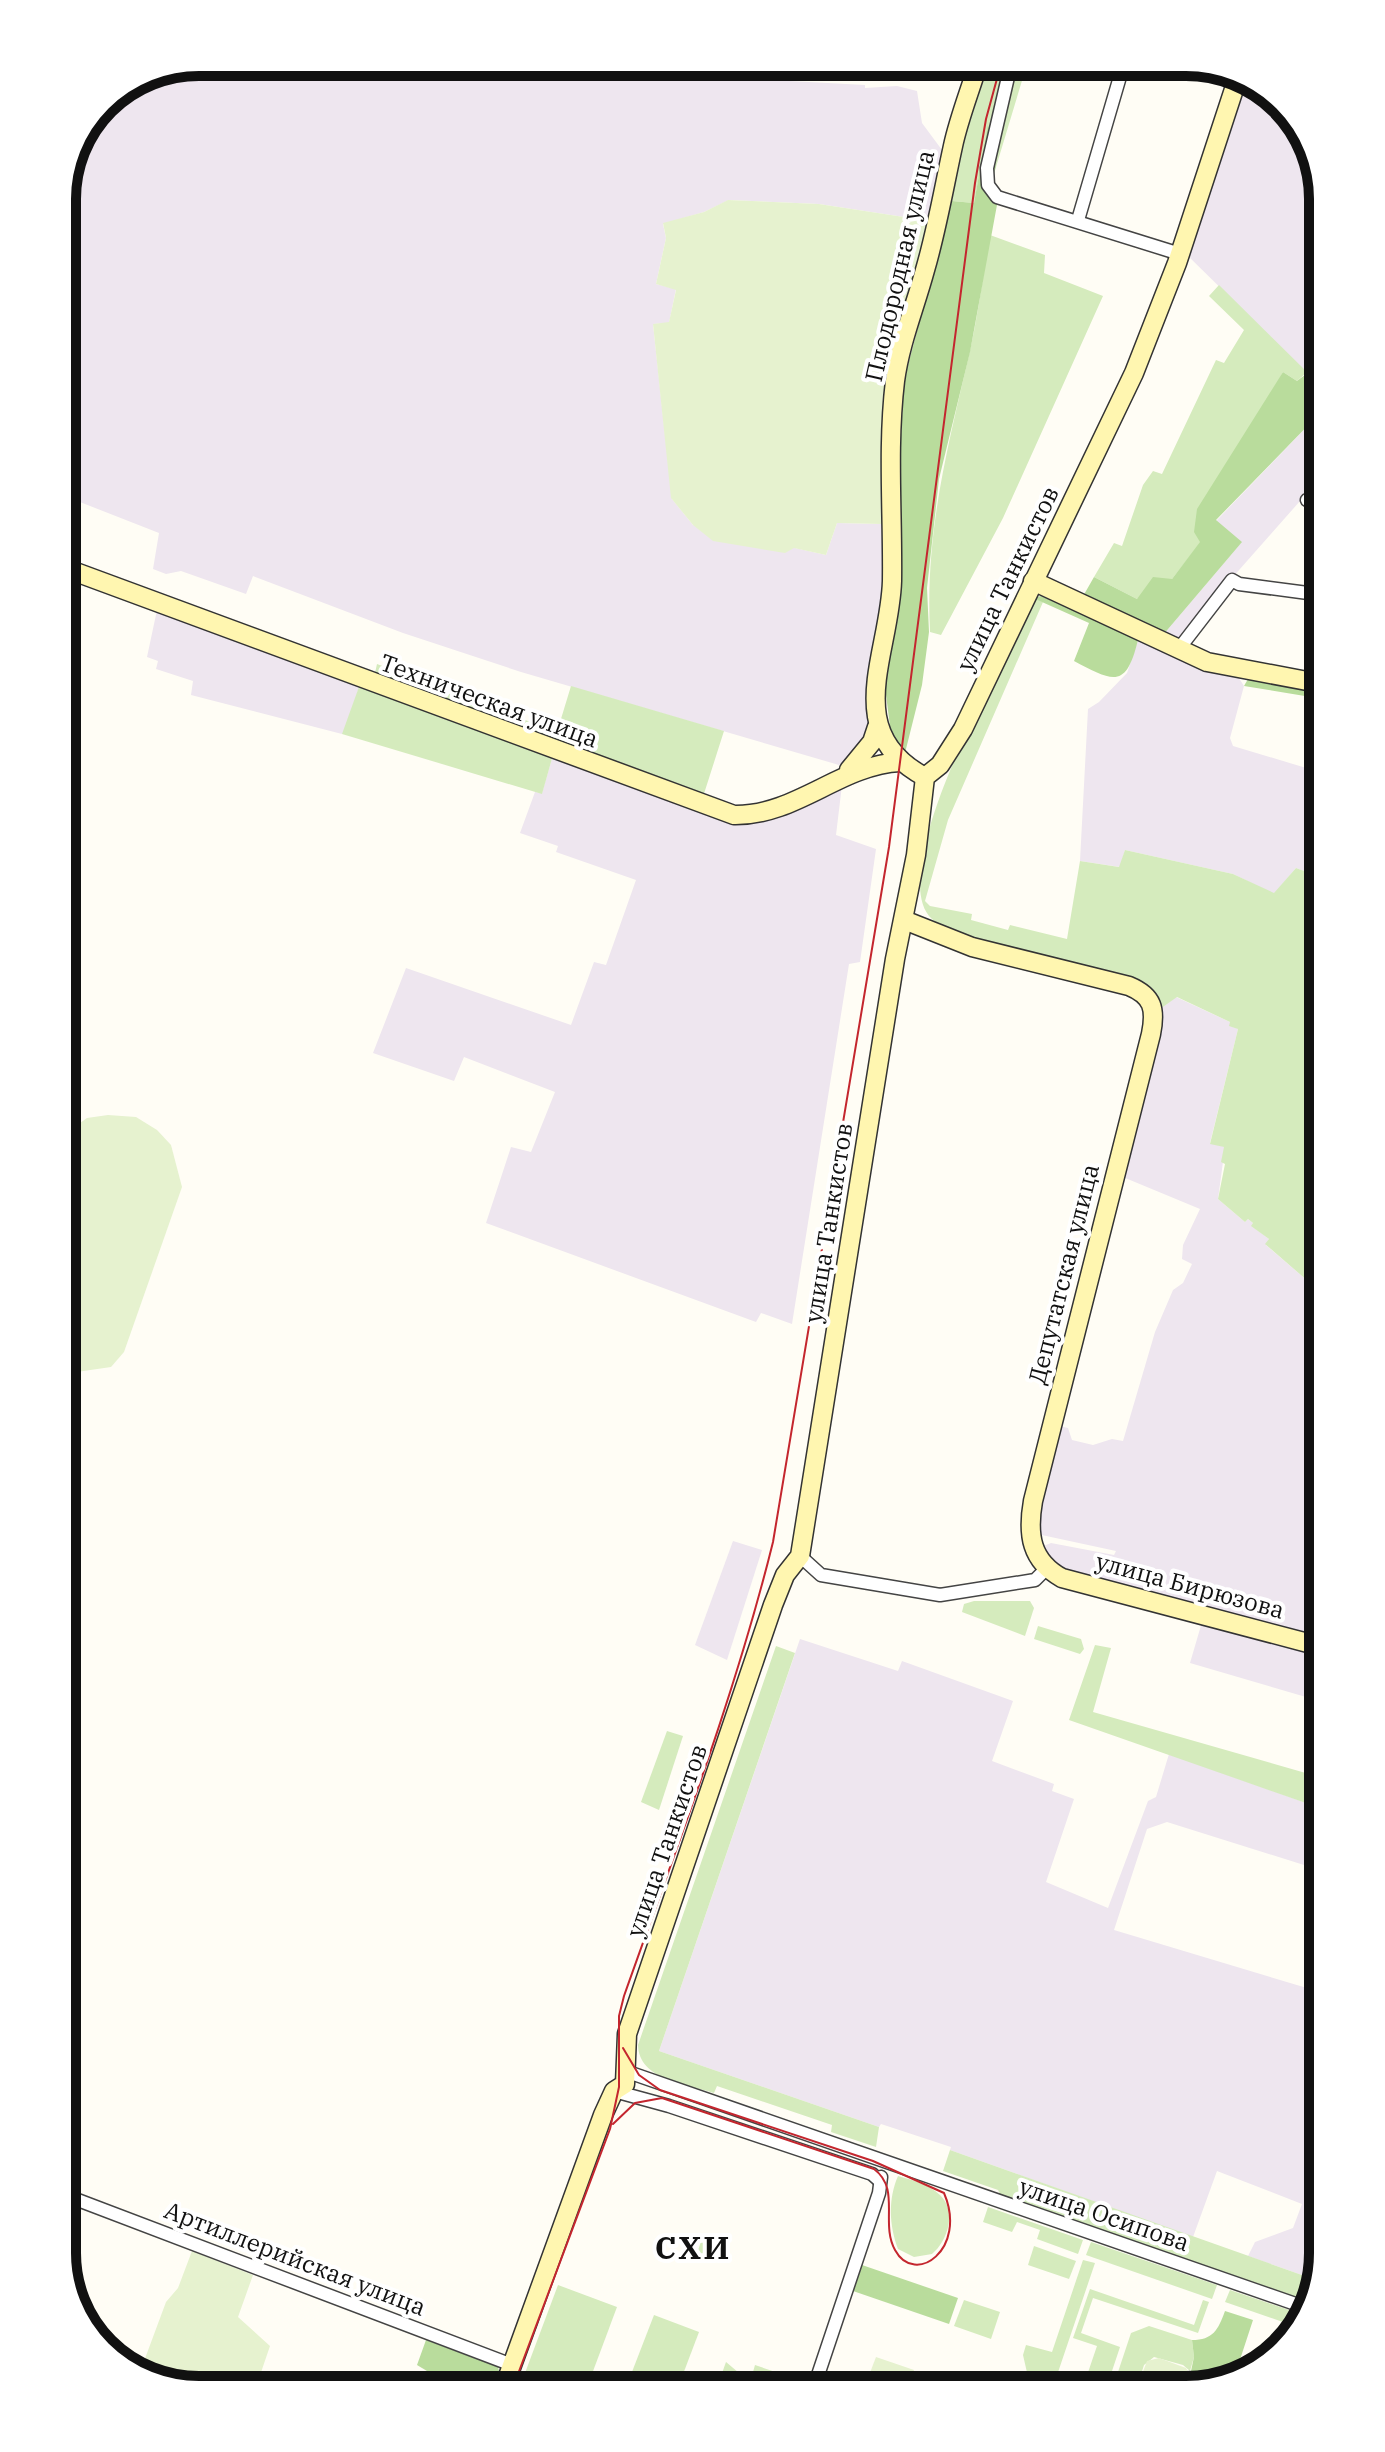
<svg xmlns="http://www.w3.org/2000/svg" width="1385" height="2452" viewBox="0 0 1385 2452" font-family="'IBM Plex Serif',serif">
<rect width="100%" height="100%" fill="#fffdf5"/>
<g fill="#eee6ef">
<path d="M631,68L639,69L640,74H645V69H654V75L658,71L718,78V74L736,75V78L865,85V88L897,86L917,91L922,123L942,150L930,221L819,204L729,200L704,212L663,224L666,238L656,284L676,289L669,323L653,324L672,499L693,525L826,555L837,523L882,524L886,580L871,715L866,735L852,756L839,765L521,672L403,633L253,576L246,594L181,571L166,574L153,569L159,533L62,495V191L103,102L147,72L535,69L630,74Z"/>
<path d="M1241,78L1262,85L1312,146L1323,199V361L1309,375L1185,253Z"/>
<path d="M1323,410V475L1179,638L1173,641L1163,635L1241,543L1216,521Z"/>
<path d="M157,610L360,684L345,732L342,734L191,695L193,681L156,669L158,661L147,657Z"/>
<path d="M1138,640L1237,675L1244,686L1230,738L1233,746L1323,773V878L1296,868L1274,894L1233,874L1125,850L1120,867L1080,861L1088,709L1099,702L1127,673Z"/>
<path d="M553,755L714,814L842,785L836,835L876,849L860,962L849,964L792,1324L761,1313L756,1322L486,1223L511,1147L531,1152L555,1092L464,1057L454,1081L373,1053L406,968L571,1025L594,962L606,965L636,880L556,852L558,846L520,833L535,792L542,793Z"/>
<path d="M1176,997L1230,1022L1238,1029L1210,1143L1225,1147L1218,1199L1245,1222L1248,1219L1253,1223L1252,1226L1269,1239L1266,1245L1309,1282L1312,1278L1323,1283V1437L1304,1496L1323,1503V1639L1064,1572L1041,1547L1051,1543L1114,1555L1116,1551L1037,1534L1055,1425L1068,1428L1072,1440L1093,1445L1112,1439L1123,1441L1155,1332L1173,1290L1183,1283L1192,1264L1182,1259L1183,1245L1200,1209L1118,1175L1160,1009Z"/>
<path d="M733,1541L762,1550L727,1660L695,1645Z"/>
<path d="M1202,1622L1323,1656V1702L1190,1663Z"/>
<path d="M800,1639L898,1671L902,1661L1013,1701L992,1761L1054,1784L1052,1791L1074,1799L1046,1882L1108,1908L1148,1801L1156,1797L1169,1754L1323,1809V1871L1167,1822L1147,1829L1114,1930L1317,1991L1323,1977V2261L1316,2280L1248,2256L1255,2242L1293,2228L1302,2204L1217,2171L1193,2237L950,2150L951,2147L881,2124L879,2127L659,2051Z"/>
</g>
<g fill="#d5ebbd">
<path d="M985,64H1027L996,167L988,128L974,203L952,201L965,134Z"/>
<path d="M990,235L1045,255L1044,273L1103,296L1003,518L941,635L930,632C925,533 947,450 969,355C978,316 983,275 990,235Z"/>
<path d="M1219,285L1307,372L1297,381L1283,372L1201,542L1172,579L1137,599L1094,577L1114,543L1122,546L1143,485L1153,471L1162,474L1216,360L1224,363L1244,330L1209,296Z"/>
<path d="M1033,598L1043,602L948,820L925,901L930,906L972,914L971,920L1008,930L1010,925L1067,939L1080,861L1119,867L1125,850L1233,874L1274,893L1296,868L1323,878V1283L1312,1278L1309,1282L1265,1244L1269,1239L1251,1226L1253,1223L1248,1219L1245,1222L1218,1199L1225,1164L1221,1162L1224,1147L1210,1144L1238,1029L1229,1026L1230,1022L1177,997L1160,1009L1156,993L1140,981C1092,966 964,948 932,919C888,879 977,712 997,668C1007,648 1016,613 1033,598Z"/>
<path d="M377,664L557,732L571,686L724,731L702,800L375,673Z"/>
<path d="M360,684L553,755L542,794L342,734Z"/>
<path d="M974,1601H1030L1034,1608L1025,1636L962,1612L964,1604Z"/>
<path d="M1038,1626L1081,1639L1084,1649L1080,1654L1034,1639Z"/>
<path d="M1095,1645L1111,1648L1093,1712L1323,1778V1809L1069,1720Z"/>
<path d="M776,1646L795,1653L659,2051L879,2127L876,2147L831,2132L832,2125L717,2086L714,2093C686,2084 639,2080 638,2045Z"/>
<path d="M667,1731L683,1736L659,1810L641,1802Z"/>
<path d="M950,2150L1316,2280L1308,2304L1001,2196L998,2190L943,2171Z"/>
<path d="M898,2176C911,2180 929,2184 940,2195C957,2211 948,2241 932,2254L914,2257L898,2249C889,2225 888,2199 898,2176Z"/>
<path d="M988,2207L1083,2240L1078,2254L1037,2239L1040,2230L1017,2222L1012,2232L983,2222Z"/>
<path d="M709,2233L718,2241L711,2261L696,2256L703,2236Z"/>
<path d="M1091,2242L1217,2285L1212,2299L1086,2255Z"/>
<path d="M1034,2246L1076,2261L1069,2279L1028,2265Z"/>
<path d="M1083,2260L1095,2263L1052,2390H1031L1023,2355L1026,2345L1052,2352Z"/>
<path d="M558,2285L617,2307L586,2390H569L525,2373Z"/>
<path d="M1090,2289L1194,2325L1203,2300L1209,2302L1198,2333L1093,2298L1081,2333L1120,2347L1106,2389L1093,2385L1091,2390H1082L1097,2346L1073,2338Z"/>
<path d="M1230,2290L1304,2315L1300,2328L1225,2302Z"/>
<path d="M964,2300L1000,2312L991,2339L954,2326Z"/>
<path d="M654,2315L699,2332L677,2390H625Z"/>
<path d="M1149,2326L1192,2340L1194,2357L1190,2371L1183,2365L1154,2357L1144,2365L1136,2390H1112L1131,2333Z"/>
<path d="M726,2362L751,2383L748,2390H716Z"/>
<path d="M755,2365L799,2380L795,2390H786L788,2384L753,2372Z"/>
</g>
<g fill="#b9dc9c">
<path d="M988,125L996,167L992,180L999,194L970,352L939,479L927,588L929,632L922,685L904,757L892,742L885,687L896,611L895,481L900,455L904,380L952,201L974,203Z"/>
<path d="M1323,361V410L1216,520L1242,542L1163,635L1082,598L1094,577L1137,599L1153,577L1172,579L1200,542L1194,532L1197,509L1283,372L1297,381Z"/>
<path d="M1041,596L1138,640C1126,689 1114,682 1074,661L1089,623L1033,598Z"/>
<path d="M1248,679L1323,689V699L1244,686Z"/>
<path d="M862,2265L958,2298L949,2324L853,2291Z"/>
<path d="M1225,2311L1253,2320L1233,2381L1187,2390L1194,2357L1192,2340C1213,2340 1218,2330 1225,2311Z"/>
<path d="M426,2340L498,2367L500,2375L494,2390H426L432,2374L417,2365Z"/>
</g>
<g fill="#e6f2cf">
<path d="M728,200L819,204L930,221L888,374L882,452V524L837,523L826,555L794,548L785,553L713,541L693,525L671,498L653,324L669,322L676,290L656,284L666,238L663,223L704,212Z"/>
<path d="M108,1115L136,1117L157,1130L171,1145L182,1187L124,1352L111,1367L63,1374L62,1136L87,1118Z"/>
<path d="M192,2251L253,2275L238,2317L270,2346L255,2390H191L140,2372L166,2302L178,2288Z"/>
<path d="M876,2357L914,2370L907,2390L868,2378Z"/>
<path d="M1159,2358L1186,2368L1190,2375L1186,2390H1136L1147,2361Z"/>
<path d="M933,2372H938L992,2390H924Z"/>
</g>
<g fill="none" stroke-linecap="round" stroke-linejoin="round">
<g stroke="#444" stroke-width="15">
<g id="street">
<path d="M1011,64L987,168L988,185L997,197L1180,254"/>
<path d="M1078,220L1124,63"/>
<path d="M1307,500L1323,509"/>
<path d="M1178,650L1232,580L1239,584L1323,595"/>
<path d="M800,1556L821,1575L940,1595L1035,1580L1046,1569"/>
<path d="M628,2072L1307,2308"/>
<path d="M614,2091L669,2106L872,2174L880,2181"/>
<path d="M62,2194L512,2365"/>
<path d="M813,2390L879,2193L881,2177"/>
</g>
</g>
<g stroke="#333" stroke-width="21">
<g id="secondary">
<path d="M62,567L734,815C796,816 840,765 900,762"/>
<path d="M1033,581L1207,662L1323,684"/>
<path d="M849,770L872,742L877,727"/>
<path d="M925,777C840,732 890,654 892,581C893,514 887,448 895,381C900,343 915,307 925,270C937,229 944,187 953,146C959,118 970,91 978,64"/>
<path d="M904,920L972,947L1129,986C1153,996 1156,1009 1151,1034L1033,1501C1027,1535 1031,1561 1062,1578L1323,1647"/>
<path d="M503,2390L603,2115L614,2091L625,2084L627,2034L773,1605L785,1575L800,1556L895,959L916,855L925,777L940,765L963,729L1134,373L1177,263L1238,77"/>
</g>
</g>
<use href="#street" stroke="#fff" stroke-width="12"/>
<use href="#secondary" stroke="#fff6b0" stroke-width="18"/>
<g stroke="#c4262e" stroke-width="2">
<path d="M613,2124L635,2103L662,2098L874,2169C901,2189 880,2223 895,2250C915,2287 968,2249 944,2193L873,2161L660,2090L639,2075L623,2048"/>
<path d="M512,2390L610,2129L619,2087V2016L624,1996C677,1846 735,1696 773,1542L889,847L975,183L986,119L1001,64"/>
</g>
</g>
<g text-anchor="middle" stroke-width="8" stroke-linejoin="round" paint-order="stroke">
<g font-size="24" fill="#111" stroke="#fff">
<text transform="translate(900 266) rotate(-77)" y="8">Плодородная улица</text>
<text transform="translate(1008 579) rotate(-64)" y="8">улица Танкистов</text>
<text transform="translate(489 701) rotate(20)" y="8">Техническая улица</text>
<text transform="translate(829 1223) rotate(-81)" y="8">улица Танкистов</text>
<text transform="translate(1064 1274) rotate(-76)" y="8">Депутатская улица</text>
<text transform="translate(1190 1586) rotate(15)" y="8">улица Бирюзова</text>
<text transform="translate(667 1841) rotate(-71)" y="8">улица Танкистов</text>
<text transform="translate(1104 2215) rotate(19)" y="8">улица Осипова</text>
<text transform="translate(295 2259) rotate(21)" y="8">Артиллерийская улица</text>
</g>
<g font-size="32" font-weight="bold" letter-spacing="2" fill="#111" stroke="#fff">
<text x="693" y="2259">СХИ</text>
</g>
</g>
<path d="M0 0H1385V2452H0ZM199 76H1186A123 123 0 0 1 1309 199V2253A123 123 0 0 1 1186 2376H199A123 123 0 0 1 76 2253V199A123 123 0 0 1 199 76Z" fill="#fff" fill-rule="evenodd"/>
<path fill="none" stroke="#111" stroke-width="10" d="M199 76H1186A123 123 0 0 1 1309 199V2253A123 123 0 0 1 1186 2376H199A123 123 0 0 1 76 2253V199A123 123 0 0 1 199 76Z"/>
</svg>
